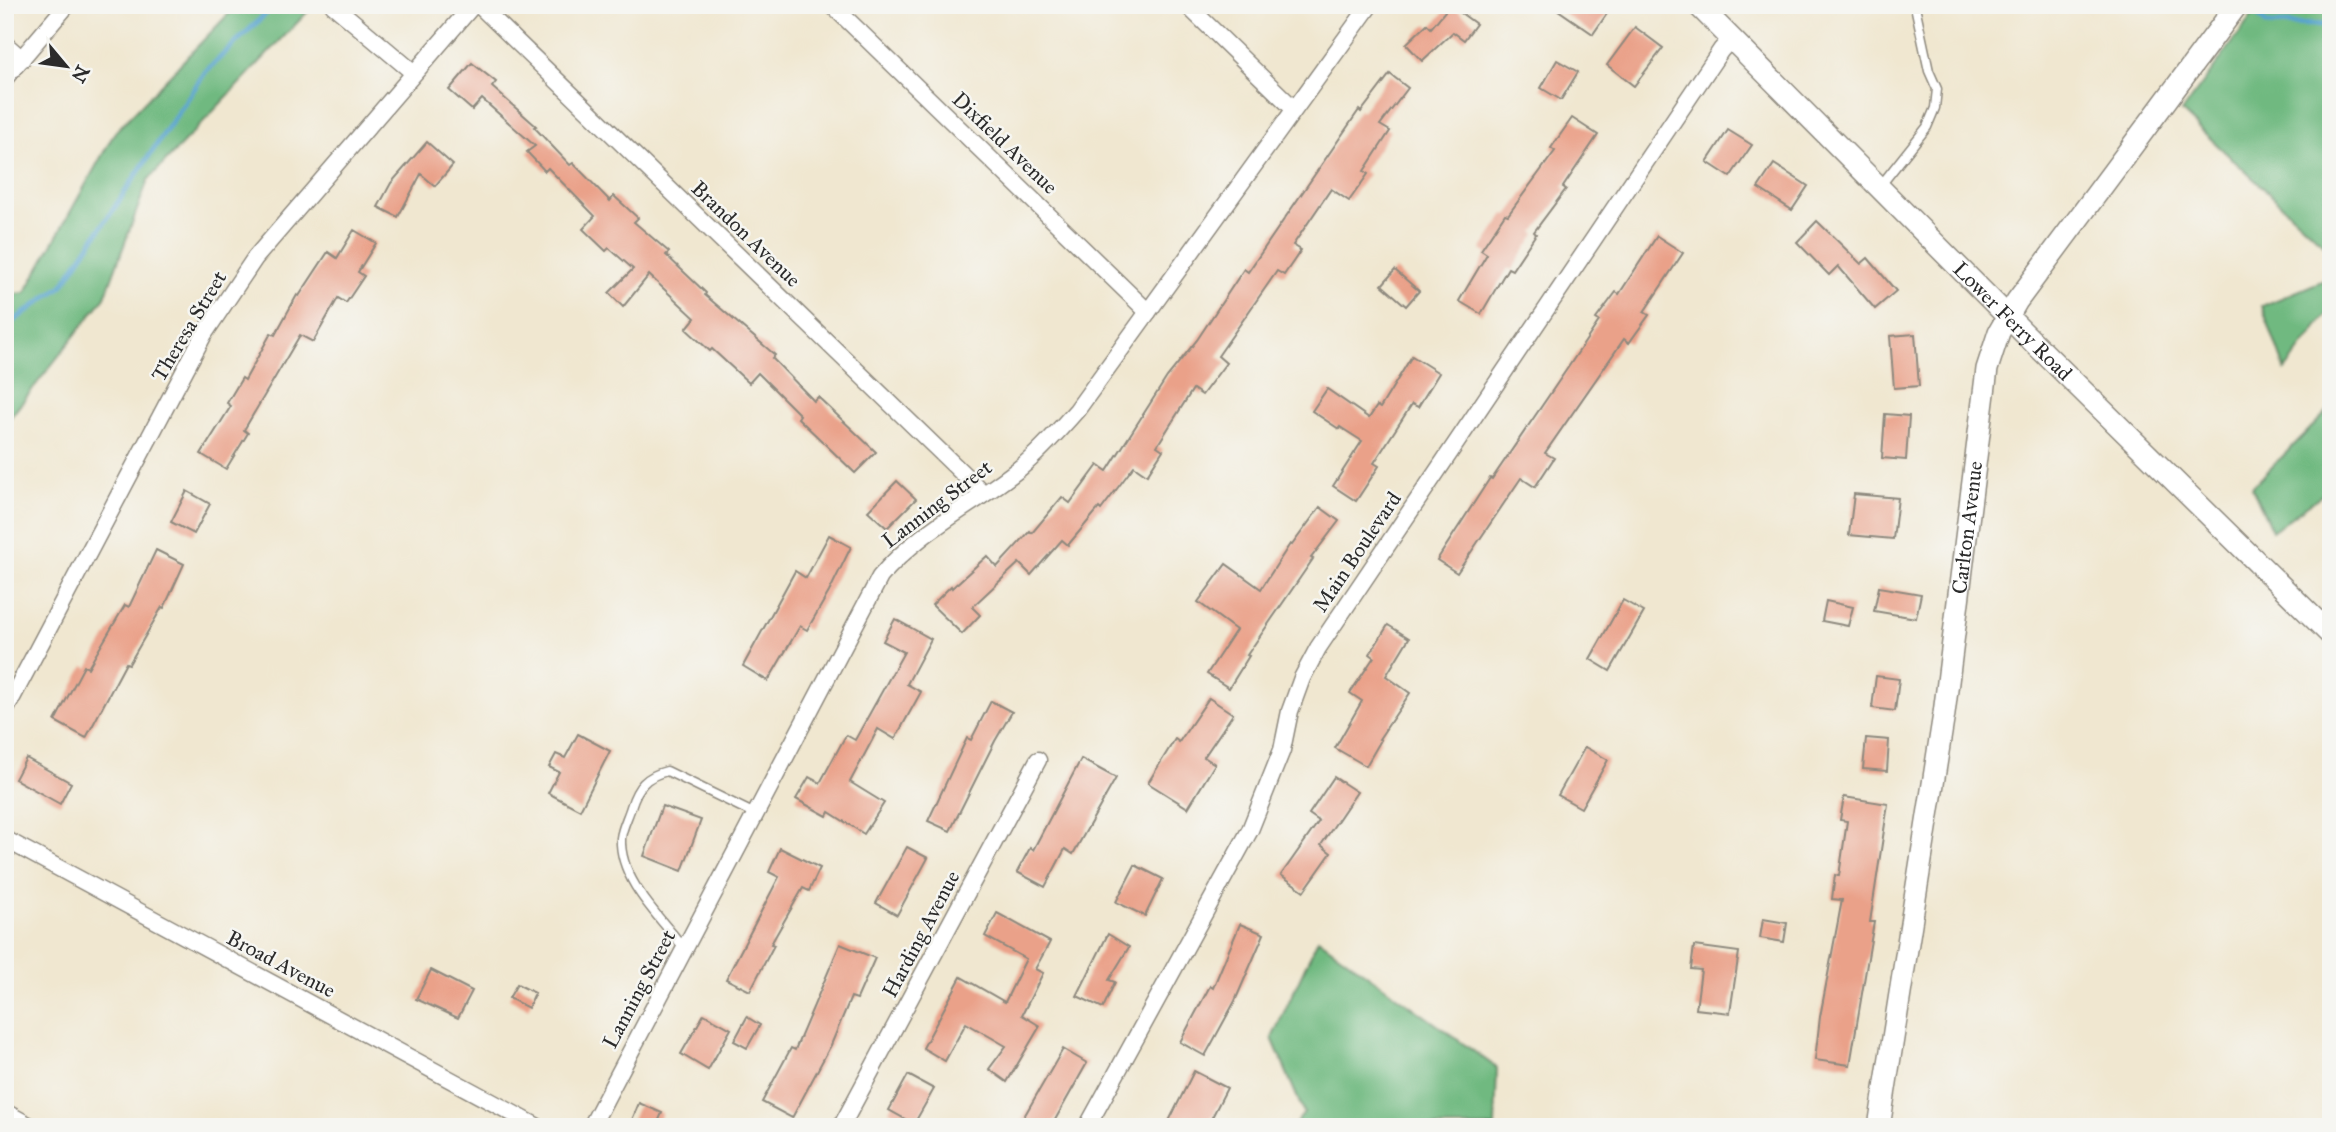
<svg xmlns="http://www.w3.org/2000/svg" width="2336" height="1132" viewBox="0 0 2336 1132" font-family="'IM FELL Great Primer',serif">
<rect width="100%" height="100%" fill="#f6f6f2"/>
<filter id="ink" filterUnits="userSpaceOnUse"><feTurbulence type="fractalNoise" baseFrequency=".0143" numOctaves="2"/><feDisplacementMap in="SourceGraphic" scale="14" xChannelSelector="R" yChannelSelector="G"/><feConvolveMatrix kernelMatrix="1 2 1 2 8 2 1 2 1" color-interpolation-filters="sRGB"/></filter>
<filter id="wash" filterUnits="userSpaceOnUse"><feTurbulence type="fractalNoise" baseFrequency=".00686" numOctaves="4" result="noise"/><feDisplacementMap in="SourceGraphic" scale="28" xChannelSelector="R" yChannelSelector="G"/><feGaussianBlur stdDeviation="1.57" result="paint"/><feColorMatrix in="noise" values="0 0 0 0 0 0 0 0 0 0 0 0 0 0 0 0 0 1.4 0 .05"/><feComposite in="paint" operator="in"/></filter>
<g filter="url(#wash)">
<rect width="100%" height="100%" fill="#f0e7d0"/>
<g fill="#70b980" stroke="#4e7256" stroke-width="2">
<path d="M237,5H314L148,180L105,297L5,424V295L25,293L115,132Z"/>
<path d="M2260,5H2331V251L2182,112Z"/>
<path d="M2331,277V309L2285,370L2262,306Z"/>
<path d="M2331,408V488L2272,531L2252,487Z"/>
<path d="M1318,939L1497,1068L1495,1127H1293L1304,1113L1272,1038Z"/>
</g>
<g fill="none" stroke-linecap="round" stroke-linejoin="round">
<g stroke="#56a3cf" stroke-width="5">
<path d="M2250,5L2266,24L2331,25"/>
<path d="M5,327L62,286L206,71L275,5"/>
</g>
</g>
<g id="blocks">
<g fill="#eaa189">
<path d="M1450,5L1476,24L1464,40L1453,32L1422,61L1406,44L1427,24L1431,28Z"/>
<path d="M1551,5H1613L1593,34Z"/>
<path d="M1635,27L1663,48L1634,86L1607,65Z"/>
<path d="M1557,60L1578,72L1561,100L1541,88Z"/>
<path d="M472,63L496,82L492,87L536,126L534,127L570,165L573,163L610,201L614,196L638,218L634,222L669,252L666,255L706,293L705,295L775,355L772,358L814,401L818,397L876,452L855,473L798,418L800,415L758,373L749,383L712,349L710,351L686,329L695,318L649,275L623,307L609,293L633,269L609,248L606,251L583,229L595,216L548,168L545,171L527,152L535,146L482,99L472,110L449,90Z"/>
<path d="M1390,74L1408,88L1380,125L1390,131L1364,171L1368,174L1349,201L1331,189L1293,245L1301,250L1284,275L1277,271L1218,356L1226,363L1202,395L1193,389L1157,446L1163,450L1147,475L1134,466L1101,510L1099,508L1068,545L1062,540L1031,575L1019,563L972,607L980,615L962,634L932,605L951,586L952,588L987,556L997,567L1030,531L1032,533L1062,497L1070,503L1098,465L1107,471L1167,377L1197,340L1244,269L1248,272L1359,110L1361,112Z"/>
<path d="M1572,118L1598,135L1563,187L1566,189L1534,232L1536,234L1512,270L1508,268L1481,314L1459,301L1487,254L1481,250L1505,214L1508,215L1555,151L1551,148Z"/>
<path d="M1728,130L1752,145L1730,177L1707,162Z"/>
<path d="M427,142L453,165L435,186L421,174L398,217L378,207L391,183Z"/>
<path d="M1774,164L1808,186L1792,210L1758,188Z"/>
<path d="M1817,221L1861,264L1868,258L1896,291L1875,309L1838,266L1829,275L1797,242Z"/>
<path d="M354,230L376,243L358,272L364,276L346,303L338,298L313,342L300,335L244,430L248,433L226,469L201,454L231,406L227,403L242,378L245,380L271,333L275,335L297,295L299,296L328,252L337,258Z"/>
<path d="M1657,236L1683,253L1644,312L1649,315L1629,343L1624,339L1545,453L1554,458L1535,487L1521,478L1457,573L1437,560L1490,478L1492,479L1567,369L1599,321L1596,319L1616,292L1619,294Z"/>
<path d="M1395,270L1419,291L1406,306L1382,285Z"/>
<path d="M1915,334L1919,386L1894,388L1890,336Z"/>
<path d="M1412,356L1439,373L1418,407L1412,404L1374,463L1379,466L1356,501L1333,486L1362,441L1340,427L1339,429L1312,411L1327,389L1369,418L1377,406L1380,408Z"/>
<path d="M1885,414L1909,416L1906,460L1882,458Z"/>
<path d="M897,481L916,499L887,528L868,511Z"/>
<path d="M187,491L210,504L194,534L171,522Z"/>
<path d="M1854,494L1898,498L1893,539L1849,535Z"/>
<path d="M1320,507L1339,521L1311,558L1313,559L1247,655L1249,656L1229,688L1207,674L1236,630L1198,602L1226,564L1261,589L1290,544L1292,545Z"/>
<path d="M829,535L851,547L829,592L807,630L800,626L768,681L743,666L795,571L806,578Z"/>
<path d="M156,550L184,564L164,608L162,607L129,664L126,663L86,738L55,721L84,666L88,668L125,605L129,607Z"/>
<path d="M1879,587L1921,594L1916,618L1874,611Z"/>
<path d="M1623,600L1644,612L1610,671L1590,659Z"/>
<path d="M1826,601L1853,607L1848,626L1822,621Z"/>
<path d="M895,619L931,639L907,684L921,692L895,739L878,729L850,782L884,803L864,834L829,812L827,816L796,799L809,777L820,783L846,735L855,740L904,652L883,641Z"/>
<path d="M1388,625L1409,638L1386,676L1410,693L1379,739L1381,740L1366,766L1335,748L1362,701L1350,693L1374,657L1370,654Z"/>
<path d="M1876,676L1899,679L1895,711L1872,708Z"/>
<path d="M1209,698L1233,714L1204,757L1215,764L1188,808L1148,783L1175,739L1179,742Z"/>
<path d="M991,701L1012,712L995,741L950,831L928,821L967,738L971,740Z"/>
<path d="M578,734L610,751L580,810L548,793L559,772L549,767L556,754L565,758Z"/>
<path d="M1866,738L1889,740L1887,771L1863,769Z"/>
<path d="M1585,747L1608,760L1581,808L1558,795Z"/>
<path d="M26,758L71,783L60,804L15,779Z"/>
<path d="M1081,759L1116,778L1073,854L1065,849L1045,887L1017,872L1030,848L1033,850Z"/>
<path d="M1334,777L1357,792L1321,845L1331,853L1304,891L1281,875L1319,821L1309,814Z"/>
<path d="M1844,797L1888,804L1870,922H1874L1850,1065L1815,1060L1820,1017L1842,900L1832,899L1835,875L1839,876L1847,821L1840,820Z"/>
<path d="M662,806L701,820L682,871L644,856Z"/>
<path d="M907,847L928,858L897,915L876,903Z"/>
<path d="M780,848L820,868L809,891L803,888L771,944L774,945L750,991L726,979L779,877L769,872Z"/>
<path d="M1135,865L1163,879L1145,916L1116,902Z"/>
<path d="M997,913L1050,942L1035,969L1043,973L1022,1015L1040,1026L1007,1082L989,1069L1006,1046L966,1023L945,1061L923,1048L961,977L1005,1002L1026,959L985,936Z"/>
<path d="M1763,919L1787,923L1784,942L1760,938Z"/>
<path d="M1240,924L1264,934L1235,1001L1205,1056L1180,1042L1210,986L1213,988Z"/>
<path d="M1108,934L1129,947L1109,980L1115,982L1103,1008L1077,996Z"/>
<path d="M840,944L875,958L857,999L851,997L831,1045L792,1118L762,1102L791,1048L795,1050Z"/>
<path d="M1694,946L1739,952L1730,1013L1696,1009L1701,970L1691,969Z"/>
<path d="M431,970L472,991L458,1018L416,999Z"/>
<path d="M517,984L535,993L528,1008L509,998Z"/>
<path d="M704,1014L731,1029L708,1070L681,1054Z"/>
<path d="M747,1017L760,1025L747,1048L734,1041Z"/>
<path d="M1063,1049L1087,1063L1051,1127H1018Z"/>
<path d="M1194,1071L1227,1088L1207,1127H1176L1168,1123Z"/>
<path d="M908,1075L934,1089L914,1124L889,1110Z"/>
<path d="M639,1103L662,1113L656,1127H629Z"/>
</g>
</g>
</g>
<g filter="url(#ink)">
<use href="#blocks" fill-opacity="0" stroke="#8e897e" stroke-width="2"/>
<g fill="none" stroke-linecap="round" stroke-linejoin="round">
<g stroke="#8e897e" stroke-width="11">
<g id="service">
<path d="M1881,185L1927,127L1935,108L1937,89L1929,71L1915,6"/>
<path d="M684,948C660,917 619,880 621,838C622,828 628,817 631,807C637,787 646,776 667,771L755,814"/>
</g>
</g>
<g stroke="#8e897e" stroke-width="19">
<g id="minor">
<path d="M333,5L414,73"/>
<path d="M479,5L984,494"/>
<path d="M832,5L1148,312"/>
<path d="M1187,5L1294,109"/>
<path d="M5,44L22,59"/>
<path d="M5,78L67,5"/>
<path d="M5,711L204,334L255,258L473,5"/>
<path d="M5,839L538,1127"/>
<path d="M5,1112L32,1127"/>
<path d="M591,1127L880,577C918,531 974,505 1020,468C1041,451 1059,430 1077,410L1370,5"/>
<path d="M841,1127L1038,760"/>
<path d="M1087,1127L1250,830L1282,750L1290,711L1302,678L1318,648L1721,50L1731,39"/>
</g>
</g>
<g stroke="#8e897e" stroke-width="24">
<g id="tertiary">
<path id="s1" d="M1698,5L2023,332L2331,635"/>
<path id="s2" d="M1879,1127L1944,714L1987,369L1999,332L2017,301L2237,5"/>
</g>
</g>
<use href="#service" stroke="#fff" stroke-width="8"/>
<use href="#minor" stroke="#fff" stroke-width="16"/>
<use href="#tertiary" stroke="#fff" stroke-width="21"/>
</g>
</g>
<g text-anchor="middle" stroke-width="5" stroke-linejoin="round" paint-order="stroke">
<g font-size="21" fill="#2b2b2b" stroke="#f6f6f2">
<text transform="translate(1005 143) rotate(44)" y="7">Dixfield Avenue</text>
<text transform="translate(746 234) rotate(44)" y="7">Brandon Avenue</text>
<text dy="7" stroke="none"><textPath href="#s1" startOffset="446">Lower Ferry Road</textPath></text>
<text transform="translate(189 326) rotate(-59)" y="7">Theresa Street</text>
<text transform="translate(937 504) rotate(-37)" y="7">Lanning Street</text>
<text dy="7" stroke="none"><textPath href="#s2" startOffset="606">Carlton Avenue</textPath></text>
<text transform="translate(1357 552) rotate(-56)" y="7">Main Boulevard</text>
<text transform="translate(921 934) rotate(-62)" y="7">Harding Avenue</text>
<text transform="translate(281 964) rotate(28)" y="7">Broad Avenue</text>
<text transform="translate(639 989) rotate(-62)" y="7">Lanning Street</text>
</g>
</g>
<rect width="2336" height="1132" fill="none" stroke="#f6f6f2" stroke-width="28"/>
<g transform="translate(66 66) rotate(119)" stroke="#f6f6f2" stroke-width="5" paint-order="stroke">
<path d="M0-5L12 26L0 18L-12 26Z" fill="#2b2b2b"/>
<text y="-10" font-size="19" font-weight="bold" text-anchor="middle" fill="#2b2b2b">N</text>
</g>
</svg>
